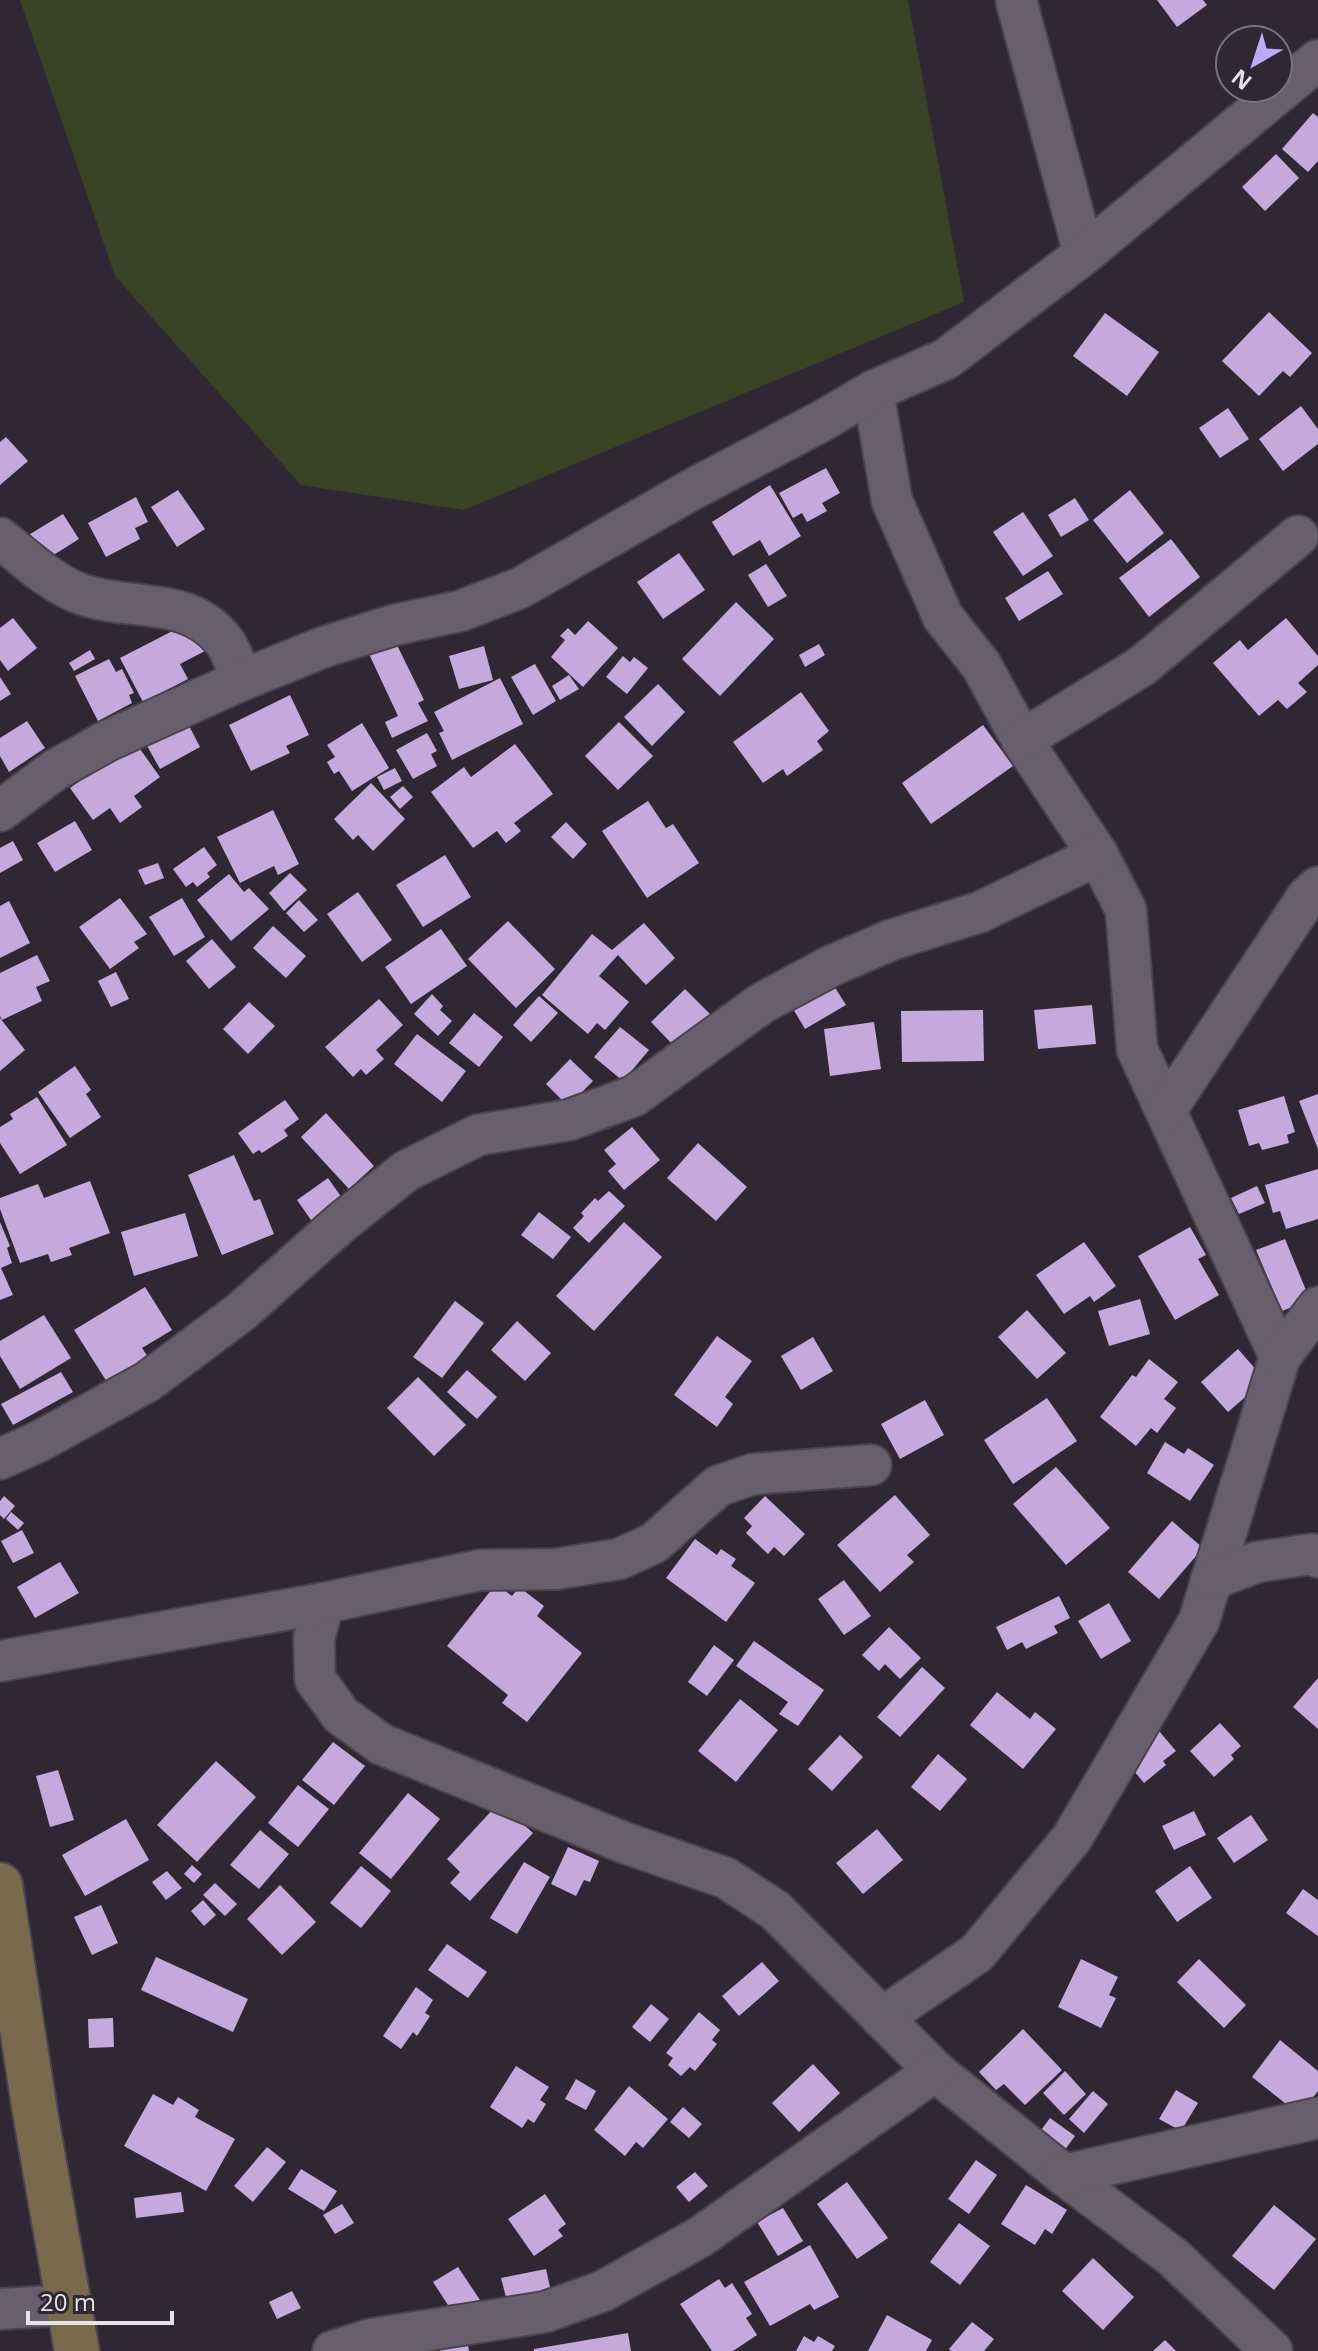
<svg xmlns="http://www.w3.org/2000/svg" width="1318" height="2351" viewBox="0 0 1318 2351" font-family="'Open Sans',sans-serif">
<rect width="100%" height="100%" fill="#2f2834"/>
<path fill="#3a4325" d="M20,0H908L964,302L464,510L301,485L115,276Z"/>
<g fill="#c5a9dc">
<path d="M1157,0H1203L1207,5L1177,27Z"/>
<path d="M1313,113L1318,117V161L1308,172L1282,149Z"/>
<path d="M1276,154L1299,178L1265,211L1242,187Z"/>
<path d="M1269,312L1312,353L1290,377L1283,371L1259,396L1222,361Z"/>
<path d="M1105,313L1159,352L1127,396L1073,356Z"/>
<path d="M1301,406L1318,429V444L1283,471L1259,439Z"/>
<path d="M1228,408L1249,439L1220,458L1199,428Z"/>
<path d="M6,437L28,461L0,485V442Z"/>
<path d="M826,468L840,493L822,503L827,511L807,522L802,513L793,518L779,493Z"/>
<path d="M770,485L801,536L769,556L760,540L733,556L712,522Z"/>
<path d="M178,490L205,529L177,547L151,507Z"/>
<path d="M1130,490L1164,533L1127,563L1093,520Z"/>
<path d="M136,497L148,522L135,528L140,539L106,557L88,523Z"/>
<path d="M1075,498L1089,520L1061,537L1048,515Z"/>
<path d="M1023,512L1053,556L1023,576L993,532Z"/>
<path d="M63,514L79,539L44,561L27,536Z"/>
<path d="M1171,539L1200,577L1149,617L1119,578Z"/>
<path d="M679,553L705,590L663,619L637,582Z"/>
<path d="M766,564L787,596L768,607L748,575Z"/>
<path d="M1048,571L1063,594L1019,621L1005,598Z"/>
<path d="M736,602L774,639L720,696L682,659Z"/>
<path d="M13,618L37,648L8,671L0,660V628Z"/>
<path d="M1286,618L1318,656V665L1298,683L1307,692L1287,709L1278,700L1259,716L1213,663L1240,640L1248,650Z"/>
<path d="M588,621L618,648L583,687L551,657L565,640L560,636L568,628L575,635Z"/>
<path d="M190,622L205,651L180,664L188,679L143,702L120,658Z"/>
<path d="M395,641L424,700L418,703L428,721L392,738L385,722L398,716L369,654Z"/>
<path d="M819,644L825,655L805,667L799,655Z"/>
<path d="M484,646L493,680L459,689L449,656Z"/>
<path d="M90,650L95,659L74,671L69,663Z"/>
<path d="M623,656L630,662L634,657L648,668L627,694L606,677Z"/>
<path d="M109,659L116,672L122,669L134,693L129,695L132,703L98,721L75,676Z"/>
<path d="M535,664L556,701L533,715L511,677Z"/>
<path d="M569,675L579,689L560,700L552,686Z"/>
<path d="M0,677L11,694L0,701Z"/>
<path d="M500,678L523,724L452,760L439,733L444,731L434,712Z"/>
<path d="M658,684L685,712L652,746L624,717Z"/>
<path d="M801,692L829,731L817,741L823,750L787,776L783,769L763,783L733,742Z"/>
<path d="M290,695L309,735L286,746L290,753L251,771L229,725Z"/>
<path d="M27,721L45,748L9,772L0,756V738Z"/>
<path d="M187,722L200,747L160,769L146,744Z"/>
<path d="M619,722L653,756L618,790L585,756Z"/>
<path d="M362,723L389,768L352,791L339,771L334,774L327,762L335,757L327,745Z"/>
<path d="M983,725L1013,766L931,824L902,783Z"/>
<path d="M427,733L437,751L431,754L437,766L413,779L396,750Z"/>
<path d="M135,742L160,777L134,796L142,807L120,823L110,808L93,820L70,788Z"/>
<path d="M515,744L553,794L514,823L521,831L506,843L497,831L473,848L431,792L464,767L471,777Z"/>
<path d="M395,768L402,781L384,790L377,777Z"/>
<path d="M371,783L405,819L373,851L358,835L353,840L334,819Z"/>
<path d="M403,786L413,797L400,809L390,797Z"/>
<path d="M648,801L666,828L673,824L699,863L647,898L602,831Z"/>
<path d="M273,810L299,864L278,875L274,866L240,883L217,837Z"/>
<path d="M75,821L92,850L55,872L37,843Z"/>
<path d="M566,822L587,844L573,859L551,837Z"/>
<path d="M13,841L23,860L0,873V848Z"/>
<path d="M204,847L217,865L207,873L210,877L197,887L193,882L186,887L173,869Z"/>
<path d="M445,855L471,897L423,927L396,885Z"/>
<path d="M158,863L164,878L145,885L138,870Z"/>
<path d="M290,873L307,890L284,911L269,893Z"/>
<path d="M229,874L244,892L249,888L269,909L231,941L197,900Z"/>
<path d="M358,892L392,940L362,962L327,914Z"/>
<path d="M120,898L147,934L134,942L139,948L110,969L79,927Z"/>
<path d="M182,898L205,937L174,956L149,917Z"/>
<path d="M299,900L318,920L304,932L286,913Z"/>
<path d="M9,901L30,943L0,958V906Z"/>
<path d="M508,921L555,969L516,1008L468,959Z"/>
<path d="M644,923L675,958L646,985L618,955L599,976L629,1002L605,1030L597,1023L588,1034L542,995L592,934L612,950Z"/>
<path d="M273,926L306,956L286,978L253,948Z"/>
<path d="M441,929L467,966L411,1004L385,967Z"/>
<path d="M212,939L236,967L209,989L186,961Z"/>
<path d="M37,955L50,981L36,987L42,1001L2,1020L0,1016V973Z"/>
<path d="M116,972L129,999L111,1007L98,981Z"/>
<path d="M829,978L846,1005L805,1029L789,1002Z"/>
<path d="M685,989L710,1014L676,1048L651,1022Z"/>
<path d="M432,994L443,1006L440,1010L452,1021L438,1036L414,1014Z"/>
<path d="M539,996L558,1013L531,1042L513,1025Z"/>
<path d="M379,999L403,1025L376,1050L384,1059L366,1075L361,1069L353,1077L325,1047Z"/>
<path d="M249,1002L275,1026L248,1054L223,1029Z"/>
<path d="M1092,1005L1096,1044L1038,1049L1034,1010Z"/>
<path d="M983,1010L984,1061L902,1062L901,1011Z"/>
<path d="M474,1013L503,1037L479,1067L449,1043Z"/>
<path d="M0,1018L25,1050L0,1071Z"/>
<path d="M874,1022L881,1069L830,1076L824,1029Z"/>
<path d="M620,1027L649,1050L623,1081L594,1057Z"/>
<path d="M417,1034L466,1071L442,1102L394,1064Z"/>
<path d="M570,1059L593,1081L568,1106L546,1084Z"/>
<path d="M75,1066L91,1090L86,1094L101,1117L70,1138L38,1092Z"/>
<path d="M1318,1094V1149L1299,1101Z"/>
<path d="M1284,1096L1295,1132L1287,1135L1289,1143L1262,1150L1259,1143L1249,1146L1238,1110Z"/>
<path d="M37,1097L67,1145L20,1174L0,1143V1127L13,1119L10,1114Z"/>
<path d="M285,1100L299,1119L284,1130L288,1136L262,1153L259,1150L253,1154L238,1133Z"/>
<path d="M326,1113L374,1166L349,1189L301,1137Z"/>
<path d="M632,1127L660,1160L624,1190L608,1171L616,1164L604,1150Z"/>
<path d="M698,1143L747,1187L716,1221L667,1178Z"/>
<path d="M234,1155L254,1201L260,1199L274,1234L222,1255L188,1175Z"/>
<path d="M1318,1169V1219L1286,1229L1280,1211L1273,1213L1265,1185Z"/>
<path d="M328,1178L342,1198L311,1220L297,1200Z"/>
<path d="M90,1181L110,1233L69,1248L72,1255L51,1262L48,1254L20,1263L0,1209V1198L38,1184L44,1198Z"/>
<path d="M1257,1186L1265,1203L1239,1214L1231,1198Z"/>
<path d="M609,1191L625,1206L589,1243L573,1228L584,1216L581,1213L595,1198L598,1201Z"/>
<path d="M539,1212L571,1237L553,1259L521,1235Z"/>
<path d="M185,1213L198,1256L134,1276L121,1232Z"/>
<path d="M0,1222L10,1246L7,1248L12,1263L1,1268L13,1295L0,1300Z"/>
<path d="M624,1222L662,1257L594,1331L556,1296Z"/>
<path d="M1190,1227L1206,1255L1198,1259L1219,1295L1175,1320L1138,1256Z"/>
<path d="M1285,1239L1310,1300L1282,1311L1256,1250Z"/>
<path d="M1084,1242L1116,1286L1094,1302L1090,1296L1064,1314L1036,1275Z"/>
<path d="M145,1287L172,1330L142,1348L148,1357L107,1382L74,1330Z"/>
<path d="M1140,1299L1150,1334L1109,1346L1098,1311Z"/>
<path d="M455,1301L484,1323L442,1378L413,1357Z"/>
<path d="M1027,1310L1066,1353L1037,1379L998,1337Z"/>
<path d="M44,1315L71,1358L20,1389L0,1356V1341Z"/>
<path d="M517,1321L551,1353L525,1381L491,1350Z"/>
<path d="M717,1336L752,1361L725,1397L733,1404L717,1427L674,1395Z"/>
<path d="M813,1337L833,1371L801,1390L781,1356Z"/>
<path d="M1238,1349L1265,1380L1228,1412L1201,1382Z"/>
<path d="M1149,1359L1178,1382L1164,1399L1176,1408L1157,1433L1151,1428L1136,1446L1100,1417L1132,1375L1136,1377Z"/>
<path d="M467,1370L497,1397L477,1419L447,1392Z"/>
<path d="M61,1372L73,1392L13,1425L1,1404Z"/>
<path d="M418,1377L466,1425L434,1456L387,1408Z"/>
<path d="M1047,1398L1077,1441L1013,1484L984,1440Z"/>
<path d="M925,1400L944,1435L900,1459L881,1424Z"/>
<path d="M1165,1442L1184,1454L1188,1448L1214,1465L1190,1501L1147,1473Z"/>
<path d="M1056,1467L1110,1528L1066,1565L1013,1504Z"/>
<path d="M895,1495L930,1535L907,1555L914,1562L880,1592L837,1545Z"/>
<path d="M4,1496L15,1506L4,1519L0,1515V1501Z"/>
<path d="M765,1496L805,1534L784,1556L774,1547L768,1554L746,1533L752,1526L744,1518Z"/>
<path d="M11,1512L24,1523L18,1530L6,1519Z"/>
<path d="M1172,1521L1203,1548L1159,1599L1128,1572Z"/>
<path d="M22,1530L34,1553L13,1563L1,1541Z"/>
<path d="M695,1539L717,1555L721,1549L736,1559L731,1566L755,1583L726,1622L666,1578Z"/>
<path d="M60,1562L79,1593L35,1618L17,1587Z"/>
<path d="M844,1580L871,1616L844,1635L818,1599Z"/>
<path d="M496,1584L512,1596L519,1587L544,1606L537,1616L582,1653L527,1722L502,1703L508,1695L447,1646Z"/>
<path d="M1059,1596L1070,1618L1054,1626L1058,1633L1026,1649L1022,1642L1007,1650L996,1627Z"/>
<path d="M1109,1603L1131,1641L1101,1659L1078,1621Z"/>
<path d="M889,1627L921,1658L900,1679L885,1664L879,1671L862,1655Z"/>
<path d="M754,1641L824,1690L798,1726L779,1714L788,1702L736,1666Z"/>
<path d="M714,1645L734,1660L707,1696L688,1682Z"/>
<path d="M922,1667L945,1688L900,1737L877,1717Z"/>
<path d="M1318,1678V1729L1293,1707Z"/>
<path d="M997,1692L1030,1719L1035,1712L1056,1729L1023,1769L970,1725Z"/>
<path d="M740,1699L778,1730L736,1782L698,1751Z"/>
<path d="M1220,1723L1241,1746L1231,1755L1234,1759L1214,1777L1190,1751Z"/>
<path d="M1159,1731L1176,1751L1163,1761L1166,1765L1144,1783L1124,1759Z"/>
<path d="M840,1735L863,1757L832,1791L808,1769Z"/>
<path d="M333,1742L365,1766L334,1805L302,1780Z"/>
<path d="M938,1754L967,1779L940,1811L911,1787Z"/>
<path d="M216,1761L256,1797L197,1862L157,1825Z"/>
<path d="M58,1770L74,1820L50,1827L36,1776Z"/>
<path d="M298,1785L329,1809L298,1847L268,1823Z"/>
<path d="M408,1793L440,1819L391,1879L359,1853Z"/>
<path d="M495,1807L509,1819L513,1815L533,1833L470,1901L450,1883L460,1872L447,1859Z"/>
<path d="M1194,1811L1206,1835L1174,1850L1162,1826Z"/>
<path d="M1251,1815L1268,1840L1234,1863L1217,1838Z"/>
<path d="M126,1819L149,1860L85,1896L62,1855Z"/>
<path d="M877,1829L903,1860L863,1894L836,1863Z"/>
<path d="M260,1830L289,1854L259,1889L230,1865Z"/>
<path d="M568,1847L599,1861L590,1882L584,1880L576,1896L551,1884Z"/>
<path d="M524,1862L550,1877L517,1934L490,1918Z"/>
<path d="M192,1865L202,1874L194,1883L184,1874Z"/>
<path d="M361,1866L391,1891L361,1928L330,1903Z"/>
<path d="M1190,1866L1212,1898L1177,1922L1155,1891Z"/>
<path d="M167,1871L182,1888L166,1900L152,1882Z"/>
<path d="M215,1883L237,1904L225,1916L203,1895Z"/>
<path d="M280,1885L316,1922L282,1955L247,1919Z"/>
<path d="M1303,1889L1318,1900V1936L1286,1913Z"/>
<path d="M203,1900L216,1915L204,1926L191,1911Z"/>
<path d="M101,1905L118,1943L92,1955L74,1917Z"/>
<path d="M447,1944L487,1972L468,1998L428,1970Z"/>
<path d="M156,1957L248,1999L233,2032L141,1990Z"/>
<path d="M1081,1959L1118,1977L1109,1995L1116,1998L1101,2028L1058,2007Z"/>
<path d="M1199,1959L1246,2005L1224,2028L1177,1982Z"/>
<path d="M762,1962L779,1981L739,2016L722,1996Z"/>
<path d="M416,1987L433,2000L425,2013L430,2016L417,2036L413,2032L401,2049L383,2036Z"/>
<path d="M651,2004L669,2019L650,2042L632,2027Z"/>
<path d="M699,2012L720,2030L712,2040L717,2044L695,2071L690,2067L681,2076L668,2065L673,2058L666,2053Z"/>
<path d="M113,2018L114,2047L89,2048L88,2019Z"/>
<path d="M1023,2029L1062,2070L1025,2105L1004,2084L996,2090L979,2072Z"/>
<path d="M1280,2040L1318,2071V2091L1300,2115L1252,2077Z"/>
<path d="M813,2064L840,2093L799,2132L772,2103Z"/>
<path d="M516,2066L549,2087L540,2100L546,2104L534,2123L528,2119L522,2128L490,2107Z"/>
<path d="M1065,2071L1086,2094L1064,2115L1043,2093Z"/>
<path d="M576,2079L596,2091L586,2110L565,2099Z"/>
<path d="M629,2086L668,2119L643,2148L636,2142L625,2156L594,2130Z"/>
<path d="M1176,2090L1198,2103L1181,2131L1159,2119Z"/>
<path d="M1093,2091L1108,2104L1084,2133L1069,2119Z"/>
<path d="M153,2094L173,2105L178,2097L199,2110L195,2117L235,2139L206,2191L124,2146Z"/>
<path d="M683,2107L702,2124L689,2138L670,2122Z"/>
<path d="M1050,2118L1075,2136L1064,2151L1039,2133Z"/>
<path d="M267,2147L286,2162L253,2202L234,2186Z"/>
<path d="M976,2160L997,2175L969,2214L948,2199Z"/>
<path d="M301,2169L337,2191L324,2211L288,2189Z"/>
<path d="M695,2172L708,2186L689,2202L676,2187Z"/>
<path d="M847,2182L888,2238L857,2259L817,2204Z"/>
<path d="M1026,2185L1067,2210L1052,2234L1045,2229L1035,2245L1001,2224Z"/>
<path d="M181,2192L184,2212L136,2218L134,2198Z"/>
<path d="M545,2194L566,2224L558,2230L563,2236L534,2256L508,2219Z"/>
<path d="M342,2204L354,2223L335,2234L323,2215Z"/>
<path d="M1274,2205L1316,2239L1274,2290L1232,2256Z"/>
<path d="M783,2208L803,2241L778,2256L757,2222Z"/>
<path d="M959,2223L990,2246L960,2285L930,2262Z"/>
<path d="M810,2245L839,2297L814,2310L810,2304L770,2326L744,2282Z"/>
<path d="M1093,2258L1134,2297L1103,2330L1062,2291Z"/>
<path d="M458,2267L482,2303L457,2319L433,2282Z"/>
<path d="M546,2269L552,2296L508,2305L501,2278Z"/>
<path d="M719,2279L725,2288L732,2283L752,2314L746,2318L757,2335L733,2351H712L680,2304Z"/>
<path d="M292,2291L301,2308L277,2319L269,2302Z"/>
<path d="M887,2315L932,2340L926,2351H868Z"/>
<path d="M972,2322L994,2339L984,2351H951L949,2349Z"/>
<path d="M628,2333L631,2351H534V2349Z"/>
<path d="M804,2336L814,2342L818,2336L835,2346L832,2351H796Z"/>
<path d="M1165,2340L1176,2351H1153Z"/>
<path d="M468,2345L469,2351H440V2349Z"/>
</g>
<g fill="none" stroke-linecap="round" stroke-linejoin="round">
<g stroke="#49434d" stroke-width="44">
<g id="street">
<path d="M1016,0L1084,254"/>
<path d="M873,391L892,501L943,617L981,665L1022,740L1098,855L1126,910L1137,1049L1280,1357L1199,1621L1072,1838L977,1953L882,2018"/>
<path d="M0,538C25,558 51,583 81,594C130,612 187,594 224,641C232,652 237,668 242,680"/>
<path d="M1022,740L1142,666L1298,536"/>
<path d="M0,811L55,770L107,741L242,680L324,647L394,625L460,611L520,588L691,490L820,422L873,391L946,359L1084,254L1318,60"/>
<path d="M1166,1110L1307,897L1318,887"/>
<path d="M1280,1357L1318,1307"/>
<path d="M0,1459L38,1442L147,1382L242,1311L342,1222L406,1171L478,1135L569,1120L634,1096L762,1003L831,966L891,940L980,912L1098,855"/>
<path d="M1211,1580L1257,1562L1312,1554L1318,1557"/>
<path d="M324,1603L314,1638L315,1679L341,1715L381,1744L625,1843L726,1878L775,1910L935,2071L1064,2175L1174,2258L1272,2351"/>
<path d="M0,1661L324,1603L480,1570L556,1569L619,1559L654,1543L718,1486L753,1474L871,1465"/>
<path d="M1064,2175L1318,2118"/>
<path d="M0,2309L68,2305"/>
<path d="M333,2351L371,2339L545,2312L603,2291L700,2237L935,2071"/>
</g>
</g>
<g stroke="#49434d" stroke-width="48">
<path id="secondary" d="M0,1885L35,2112L77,2351"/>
</g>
<use href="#street" stroke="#675f6d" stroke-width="40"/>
<use href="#secondary" stroke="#7a6a4d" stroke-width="44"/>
</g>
<g transform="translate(1254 64) rotate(219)"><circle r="38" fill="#2f2834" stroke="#78727d" stroke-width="2"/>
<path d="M0-6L14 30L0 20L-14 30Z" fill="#b9abf7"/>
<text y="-12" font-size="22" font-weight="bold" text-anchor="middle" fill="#e6e2ea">N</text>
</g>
<path d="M28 2311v12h144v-12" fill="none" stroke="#e6e2ea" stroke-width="4"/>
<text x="40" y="2311" font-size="24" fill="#e6e2ea" stroke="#2f2834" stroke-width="6" paint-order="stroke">20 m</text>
</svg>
